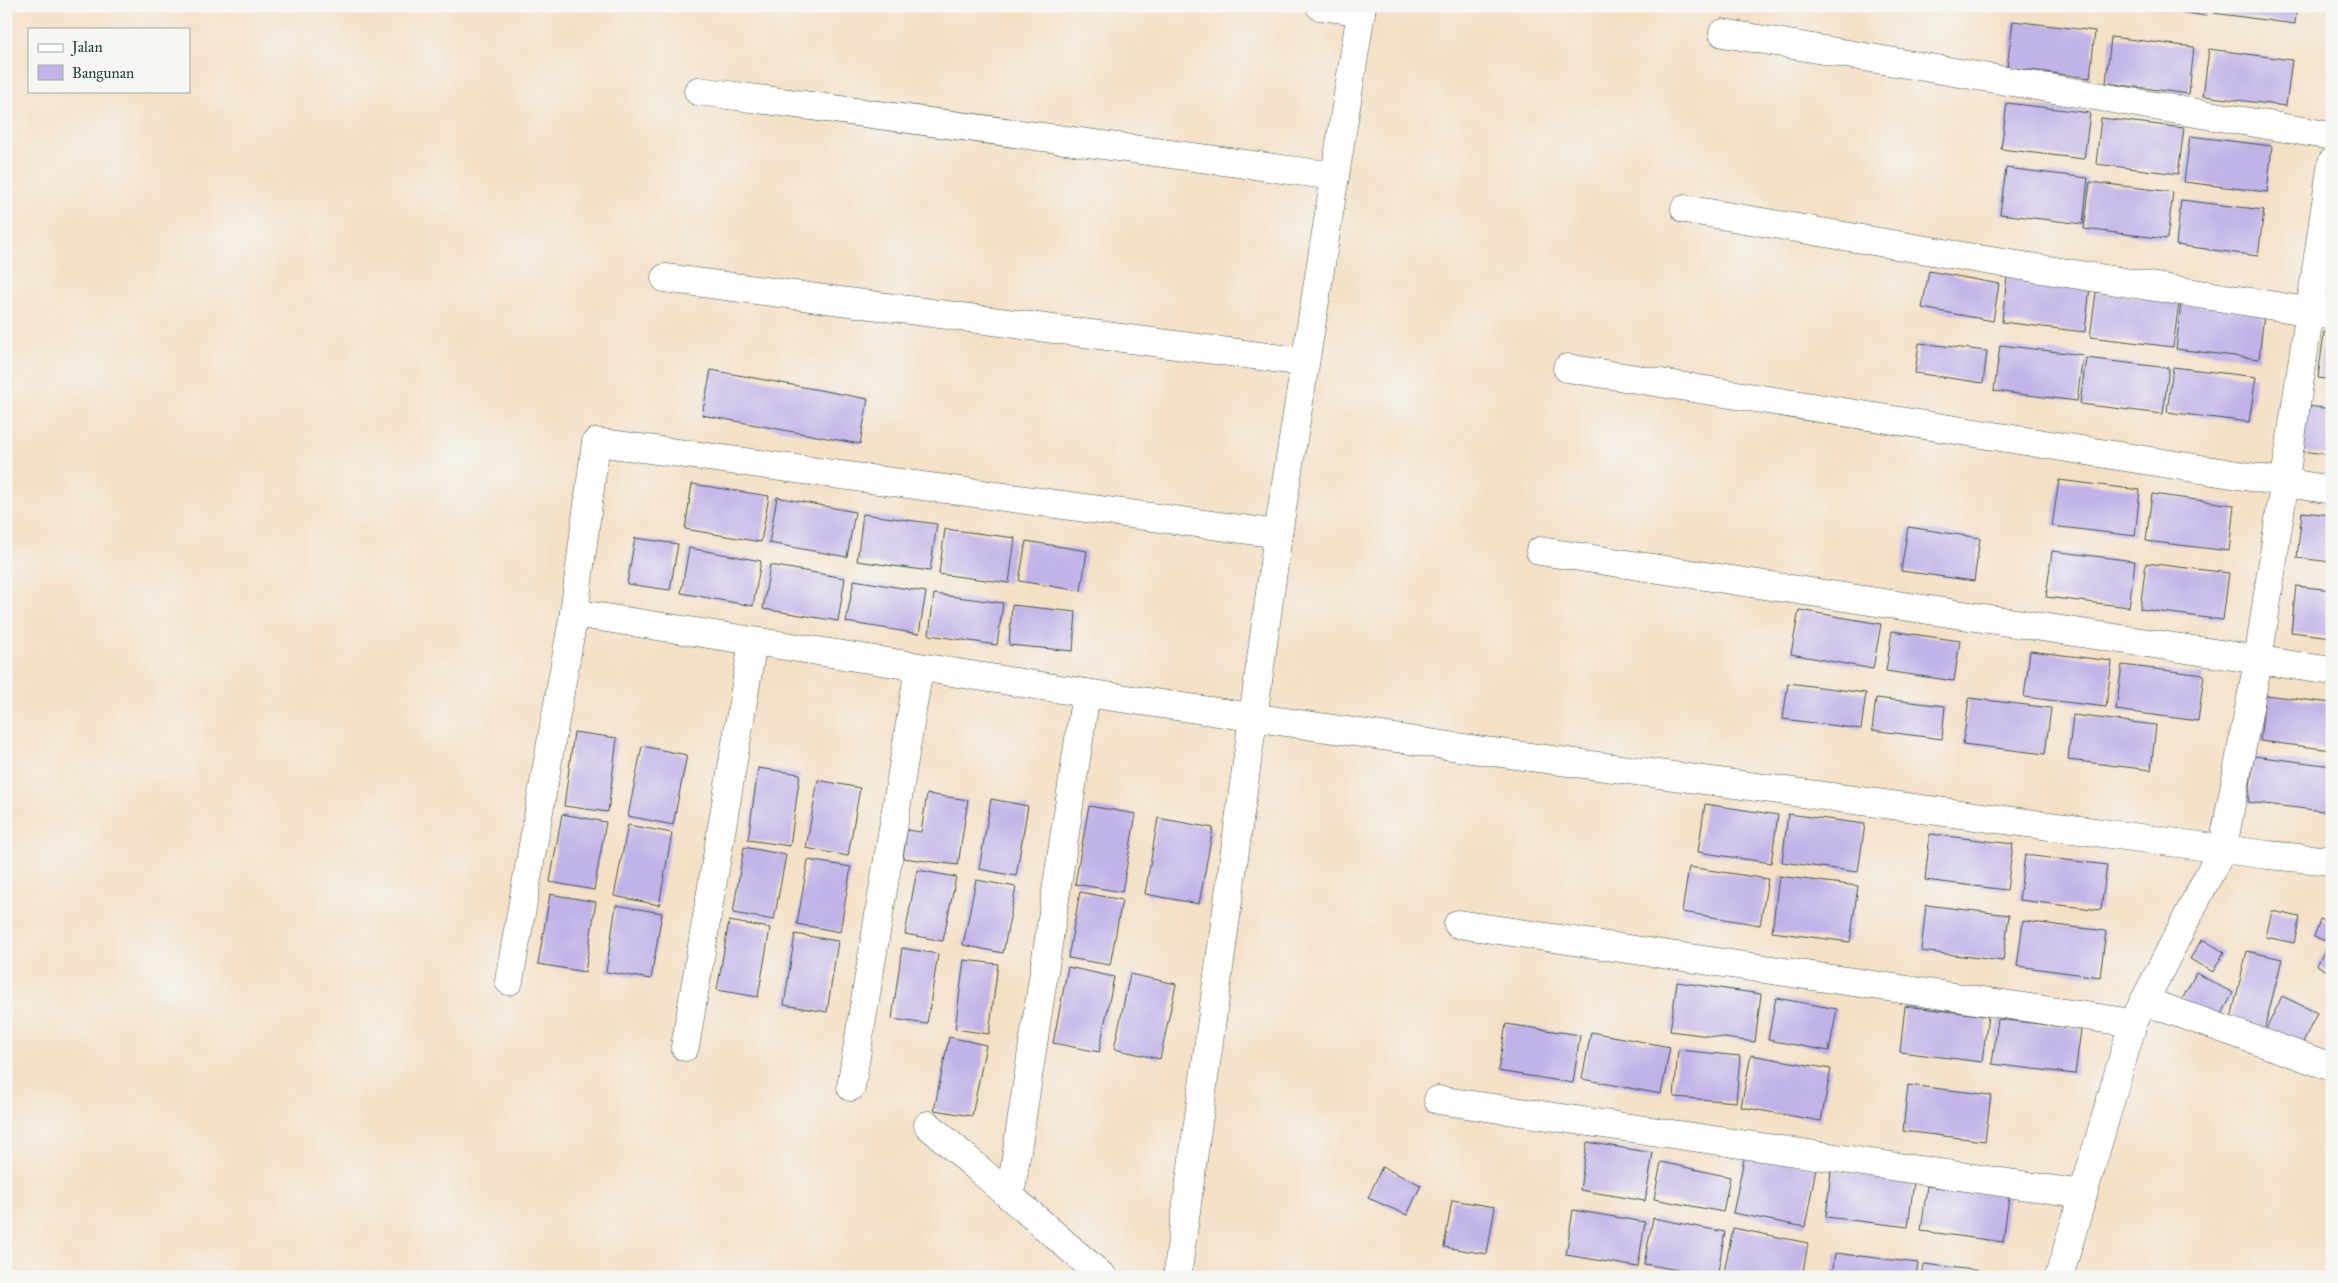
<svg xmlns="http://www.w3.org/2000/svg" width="2338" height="1283" viewBox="0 0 2338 1283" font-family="'IM FELL Great Primer',serif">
<rect width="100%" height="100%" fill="#f6f6f2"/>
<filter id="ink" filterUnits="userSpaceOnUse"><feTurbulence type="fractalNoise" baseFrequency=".02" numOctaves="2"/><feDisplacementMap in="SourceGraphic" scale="10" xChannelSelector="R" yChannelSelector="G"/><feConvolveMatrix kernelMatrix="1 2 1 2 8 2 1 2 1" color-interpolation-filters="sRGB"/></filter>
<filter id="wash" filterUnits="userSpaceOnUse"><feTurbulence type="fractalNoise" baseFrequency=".0096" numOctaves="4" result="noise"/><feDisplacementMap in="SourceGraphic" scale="20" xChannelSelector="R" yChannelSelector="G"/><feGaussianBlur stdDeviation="1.12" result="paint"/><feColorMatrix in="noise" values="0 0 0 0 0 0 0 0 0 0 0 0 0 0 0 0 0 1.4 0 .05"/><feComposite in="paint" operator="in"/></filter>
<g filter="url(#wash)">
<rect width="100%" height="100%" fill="#f4e0c5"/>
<g id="blocks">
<g fill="#c1b2e8">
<path d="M2140,6H2207L2206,16Z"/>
<path d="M2214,6H2297L2295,24L2213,13Z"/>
<path d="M2013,21L2095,31L2090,78L2007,67Z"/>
<path d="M2111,37L2194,47L2189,94L2106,83Z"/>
<path d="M2209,49L2292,60L2286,106L2203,96Z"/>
<path d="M2007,103L2090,113L2084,159L2001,149Z"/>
<path d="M2101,118L2184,128L2178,174L2096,164Z"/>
<path d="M2190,136L2272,146L2267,192L2184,182Z"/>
<path d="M2006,168L2088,178L2083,224L2000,214Z"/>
<path d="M2090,182L2173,192L2167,239L2084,229Z"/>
<path d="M2181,200L2264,210L2258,256L2176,245Z"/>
<path d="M1929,271L1999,284L1993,321L1922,308Z"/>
<path d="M2007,276L2090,286L2085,332L2002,322Z"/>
<path d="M2096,292L2179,302L2173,347L2090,337Z"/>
<path d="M2181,303L2264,314L2259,359L2176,349Z"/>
<path d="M2324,332L2332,333V380L2318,378Z"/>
<path d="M1919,343L1987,351L1983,383L1915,373Z"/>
<path d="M2000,345L2083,355L2077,401L1994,391Z"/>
<path d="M2086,358L2169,368L2163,414L2080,404Z"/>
<path d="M2173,367L2256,377L2249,422L2167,412Z"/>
<path d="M711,370L868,399L860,444L702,415Z"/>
<path d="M2307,406L2332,409V455L2302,451Z"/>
<path d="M2059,480L2140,490L2135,536L2052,526Z"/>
<path d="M692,484L769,496L761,542L685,529Z"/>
<path d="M2152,494L2234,505L2229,551L2146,541Z"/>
<path d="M777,497L855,512L847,557L769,543Z"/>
<path d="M2302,512L2332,515V562L2297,558Z"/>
<path d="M863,514L937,524L930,571L857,561Z"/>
<path d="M1908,527L1980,538L1974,581L1901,571Z"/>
<path d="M945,529L1015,538L1009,583L939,574Z"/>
<path d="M635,538L678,544L670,590L627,584Z"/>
<path d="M1026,541L1087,551L1081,591L1019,581Z"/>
<path d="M689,548L761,561L753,606L681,593Z"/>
<path d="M2052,551L2135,561L2129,607L2046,597Z"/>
<path d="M2146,563L2229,573L2223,620L2140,609Z"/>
<path d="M770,565L845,578L838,621L763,609Z"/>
<path d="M854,580L926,592L919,634L846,622Z"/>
<path d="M2296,586L2332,590V637L2291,632Z"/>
<path d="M934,594L1003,603L997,645L929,635Z"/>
<path d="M1012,605L1076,612L1073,651L1009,645Z"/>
<path d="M1799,610L1881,624L1873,669L1791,654Z"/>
<path d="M1892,631L1960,641L1954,681L1886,671Z"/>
<path d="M2030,651L2112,661L2106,707L2024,697Z"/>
<path d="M2122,665L2204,675L2198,721L2116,710Z"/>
<path d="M1788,683L1866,693L1861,729L1783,719Z"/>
<path d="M2265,695L2332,703V750L2260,741Z"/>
<path d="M1876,698L1945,706L1942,739L1872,730Z"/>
<path d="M1969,698L2051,708L2045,754L1963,744Z"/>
<path d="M2073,715L2156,725L2151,770L2068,760Z"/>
<path d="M574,732L617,738L608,812L564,806Z"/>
<path d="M642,746L687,755L673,825L628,816Z"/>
<path d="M2254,756L2332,766L2331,812L2248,802Z"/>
<path d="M758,768L800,774L790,846L748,840Z"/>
<path d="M818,780L860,788L848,856L806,848Z"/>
<path d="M927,794L968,800L958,865L903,858L907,830L921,832Z"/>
<path d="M991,799L1028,806L1016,876L979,869Z"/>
<path d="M1705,804L1778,815L1771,863L1698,852Z"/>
<path d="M1089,806L1136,814L1122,892L1075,884Z"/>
<path d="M562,814L606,822L594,890L550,882Z"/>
<path d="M1788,814L1865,824L1858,872L1782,862Z"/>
<path d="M1158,818L1213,828L1199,904L1145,894Z"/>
<path d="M628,825L672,833L659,905L614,896Z"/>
<path d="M1930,834L2013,844L2007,890L1925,880Z"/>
<path d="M744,847L786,855L774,920L733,913Z"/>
<path d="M2025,855L2107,865L2101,910L2019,900Z"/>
<path d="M808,860L851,867L840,932L797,924Z"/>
<path d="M1689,867L1768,879L1760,925L1682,912Z"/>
<path d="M917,870L956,877L943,941L905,934Z"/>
<path d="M1779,876L1858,886L1850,942L1772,932Z"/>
<path d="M976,880L1016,887L1003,953L963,945Z"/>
<path d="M1080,892L1122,900L1110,965L1068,958Z"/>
<path d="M550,894L596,902L585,972L538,964Z"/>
<path d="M616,905L662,913L651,979L606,972Z"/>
<path d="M1926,905L2009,915L2003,961L1921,951Z"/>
<path d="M2272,911L2300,917L2294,943L2266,937Z"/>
<path d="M2320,919L2332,923V943L2314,937Z"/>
<path d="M729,921L770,928L758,997L717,990Z"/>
<path d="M2023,921L2106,931L2100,977L2017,966Z"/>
<path d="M795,934L838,941L827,1012L784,1005Z"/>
<path d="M2202,939L2224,952L2213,972L2190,959Z"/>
<path d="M2327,947L2332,950V974L2317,965Z"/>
<path d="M902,948L938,954L927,1024L892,1019Z"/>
<path d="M2247,951L2282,959L2263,1035L2229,1027Z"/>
<path d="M964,960L998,964L989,1034L955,1029Z"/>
<path d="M1068,967L1114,977L1099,1052L1053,1043Z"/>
<path d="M2196,973L2233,993L2213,1031L2176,1011Z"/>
<path d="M1130,974L1176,984L1160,1059L1114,1049Z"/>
<path d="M1677,982L1761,994L1755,1042L1670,1031Z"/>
<path d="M2282,996L2317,1013L2295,1059L2260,1042Z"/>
<path d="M1776,998L1837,1009L1829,1051L1768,1040Z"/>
<path d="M1905,1006L1988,1016L1982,1062L1900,1052Z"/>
<path d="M1998,1019L2081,1029L2075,1074L1992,1064Z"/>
<path d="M1506,1024L1580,1035L1573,1083L1498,1071Z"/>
<path d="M1591,1032L1670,1047L1661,1094L1582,1079Z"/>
<path d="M949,1037L986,1045L972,1116L934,1110Z"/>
<path d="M1678,1050L1740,1056L1736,1102L1674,1097Z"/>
<path d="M1751,1055L1831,1069L1821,1121L1741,1107Z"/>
<path d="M1908,1085L1991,1095L1985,1141L1903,1131Z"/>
<path d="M1587,1142L1653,1153L1645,1201L1580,1190Z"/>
<path d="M1745,1154L1816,1168L1805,1227L1733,1213Z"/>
<path d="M1661,1162L1730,1177L1723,1212L1654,1199Z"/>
<path d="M1382,1167L1421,1185L1407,1215L1368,1198Z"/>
<path d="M1831,1171L1914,1181L1908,1227L1826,1217Z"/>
<path d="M1927,1186L2009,1196L2003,1242L1921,1231Z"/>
<path d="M1452,1200L1495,1207L1487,1254L1444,1247Z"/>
<path d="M1573,1210L1645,1222L1638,1267L1566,1255Z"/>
<path d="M1653,1218L1725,1232L1717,1277L1644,1264Z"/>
<path d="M1733,1228L1808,1243L1802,1277H1723Z"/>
<path d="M1835,1253L1918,1263L1916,1277H1832Z"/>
<path d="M1924,1264L2006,1274V1277H1922Z"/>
</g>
</g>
</g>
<g filter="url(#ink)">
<use href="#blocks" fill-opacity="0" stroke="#3f554a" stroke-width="1"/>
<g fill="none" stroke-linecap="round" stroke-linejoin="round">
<g stroke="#3f554a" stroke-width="29">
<g id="street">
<path d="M1320,6L1361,11"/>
<path d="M1723,33L2332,136"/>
<path d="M698,91L1335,176"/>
<path d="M1685,209L1991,261L2332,315"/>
<path d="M665,278L1305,362"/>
<path d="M1567,368L2332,490"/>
<path d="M1278,534L1362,6"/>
<path d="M1540,551L2332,671"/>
<path d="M574,613L1086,693L1478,750L2268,855L2332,861"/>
<path d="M1458,924L2133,1023"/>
<path d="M509,981L574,613L596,442L1278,534L1177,1277"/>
<path d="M2144,1001L2332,1067"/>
<path d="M685,1047L753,642"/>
<path d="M851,1087L919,668"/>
<path d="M1438,1100L2083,1194"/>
<path d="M928,1125L1103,1277"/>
<path d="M1010,1197L1086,693"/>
<path d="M2059,1277L2133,1023L2223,847L2258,661L2332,162"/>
</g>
</g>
<use href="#street" stroke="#fff" stroke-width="28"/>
</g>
</g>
<rect width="2338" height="1283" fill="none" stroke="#f6f6f2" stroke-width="25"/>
<rect x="28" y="28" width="162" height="65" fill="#f6f6f2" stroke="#a0aca6"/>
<rect x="38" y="44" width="25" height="8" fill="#ffffff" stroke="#a0aca6"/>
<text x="72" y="52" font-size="15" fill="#1f3d34">Jalan</text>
<rect x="38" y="65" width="25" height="15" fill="#c1b2e8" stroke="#a0aca6"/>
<text x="72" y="78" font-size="15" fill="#1f3d34">Bangunan</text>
</svg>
